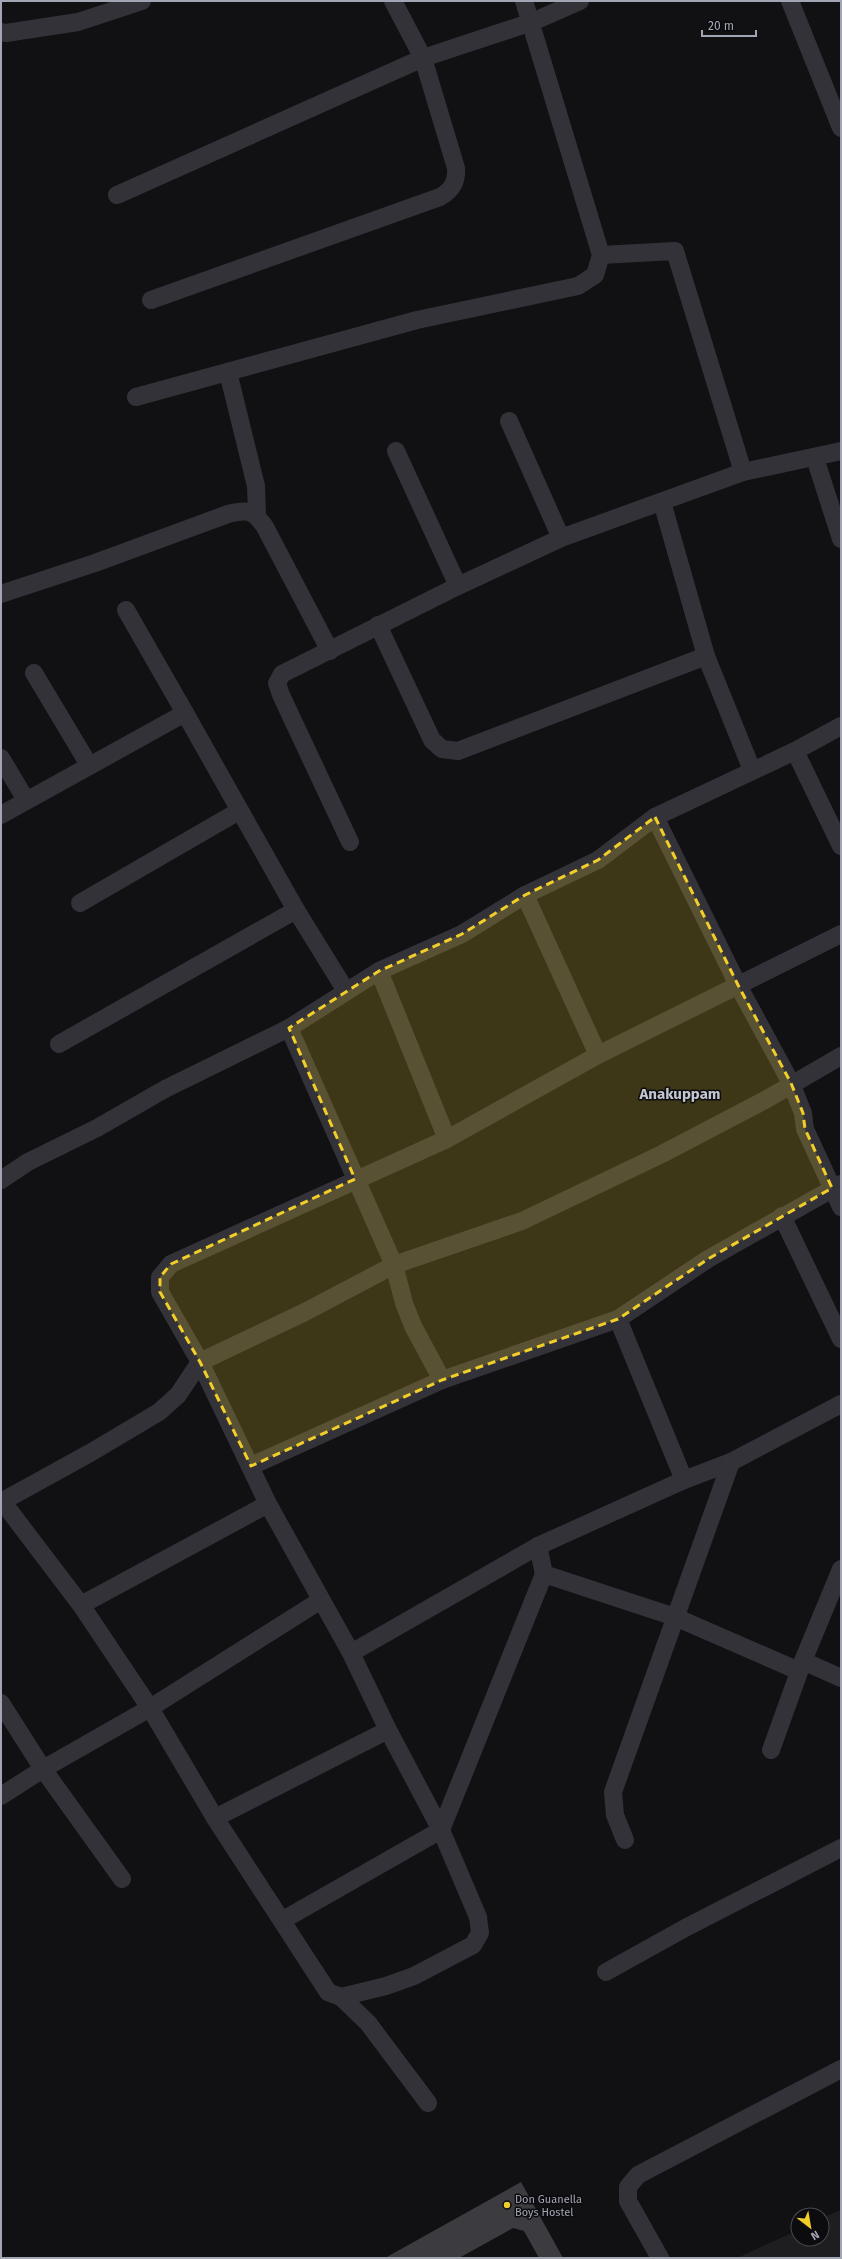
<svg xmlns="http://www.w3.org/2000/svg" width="842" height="2259" viewBox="0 0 842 2259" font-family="'Fira Sans',sans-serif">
<rect width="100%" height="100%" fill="#111113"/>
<path fill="#1e1d20" d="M841,2210V2258H737L798,2230V2239H822V2218Z"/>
<path fill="#3c3b40" d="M521,2182L563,2258H539L524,2231L513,2228L459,2258H385Z"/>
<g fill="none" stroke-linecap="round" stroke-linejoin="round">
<g stroke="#323238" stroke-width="18">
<path d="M790,1L841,128"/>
<path d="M1,32L6,33L78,22L142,1"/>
<path d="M117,195L423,58L532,22L580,1"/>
<path d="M601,255L675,251L743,472"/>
<path d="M151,300L440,197C452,190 457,182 456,168L423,58L393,1"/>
<path d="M228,372L256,486L257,515"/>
<path d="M136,397L417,320L578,286L595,275L601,255L524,1"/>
<path d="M509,421L561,538"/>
<path d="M396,451L458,586"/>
<path d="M815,458L841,539"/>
<path d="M662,502L706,656"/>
<path d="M1,594L95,563L228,514C248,509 253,510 265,527L330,651"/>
<path d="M126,610L185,713"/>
<path d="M378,625L432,740L442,749L458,751L706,656L752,770"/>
<path d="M34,673L89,765"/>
<path d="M795,751L841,846"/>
<path d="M1,758L26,800"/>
<path d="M1,815L185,713L296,910L346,991"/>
<path d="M655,817L738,985L791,1083L803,1113L805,1129L841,1207"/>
<path d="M350,842L281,695L277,683L282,674L458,586L561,538L743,472L841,451"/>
<path d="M525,895L598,1055"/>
<path d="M80,903L239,811"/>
<path d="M379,971L447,1139"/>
<path d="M289,1028L394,1265L404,1303L413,1326L442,1380"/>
<path d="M59,1044L296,910"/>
<path d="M1,1180L28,1162L97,1128L165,1089L289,1028L379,971L462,934L525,895L598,860L655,817L795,751L841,726"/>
<path d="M782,1216L841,1339"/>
<path d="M618,1319L684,1480"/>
<path d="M251,1466L442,1380L618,1319L708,1259L841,1184"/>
<path d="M2,1501L81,1605L150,1708L215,1818L328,1992L341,1997L386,1986L414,1976L473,1945L480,1933L478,1917L441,1830L388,1730L351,1653L268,1504L200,1362L160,1292V1277L171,1264L447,1139L598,1055L841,934"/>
<path d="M1,1502L90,1453L159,1412L178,1395L200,1362L305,1312L394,1265L522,1221L662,1154L767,1099L841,1056"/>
<path d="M544,1574L675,1617L799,1671"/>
<path d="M81,1605L268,1504"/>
<path d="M351,1653L538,1546L684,1480L731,1462L841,1404"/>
<path d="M803,1661L841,1678"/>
<path d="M1,1703L43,1769L122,1879"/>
<path d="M771,1750L803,1661L841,1569"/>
<path d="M1,1796L43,1769L150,1708L321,1600"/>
<path d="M215,1818L388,1730"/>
<path d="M625,1840L615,1815L613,1792L731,1462"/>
<path d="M283,1920L441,1830L544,1574L538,1546"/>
<path d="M606,1972L687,1927L841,1848"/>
<path d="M341,1997L368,2023L428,2103"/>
<path d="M660,2258L628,2201V2187L638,2175L841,2069"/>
</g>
</g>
<path fill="#f2ce2a" fill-opacity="0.2" stroke="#f2ce2a" stroke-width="3" stroke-dasharray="8 5" stroke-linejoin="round" d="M655,817L738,985L791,1083L803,1113L805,1129L832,1188L708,1259L618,1319L442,1380L251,1466L200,1362L160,1292V1277L171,1264L355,1179L289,1028L379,971L462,934L525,895L598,860Z"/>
<circle fill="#f2ce2a" stroke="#0c0c0e" stroke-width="1.5" cx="507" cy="2205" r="4"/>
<g text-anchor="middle" stroke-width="3" stroke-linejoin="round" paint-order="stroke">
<g font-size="11" fill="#a2a5b4" stroke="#0c0c0e" text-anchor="start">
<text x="515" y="2203">Don Guanella<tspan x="515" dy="13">Boys Hostel</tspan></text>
</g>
<g font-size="15" font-weight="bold" fill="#c3c5d0" stroke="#0c0c0e">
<text x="680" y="1099">Anakuppam</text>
</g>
</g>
<rect width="842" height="2259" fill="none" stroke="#a2a5b4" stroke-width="4"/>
<g transform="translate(810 2227) rotate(149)"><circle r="19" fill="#0c0c0e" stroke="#484950"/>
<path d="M0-3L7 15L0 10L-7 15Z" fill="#f2ce2a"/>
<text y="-6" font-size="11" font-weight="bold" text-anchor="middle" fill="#a2a5b4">N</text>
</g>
<path d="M702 30v6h54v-6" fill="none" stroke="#a2a5b4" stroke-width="2"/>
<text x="708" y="30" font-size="12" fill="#a2a5b4" stroke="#0c0c0e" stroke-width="3" paint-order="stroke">20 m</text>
</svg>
